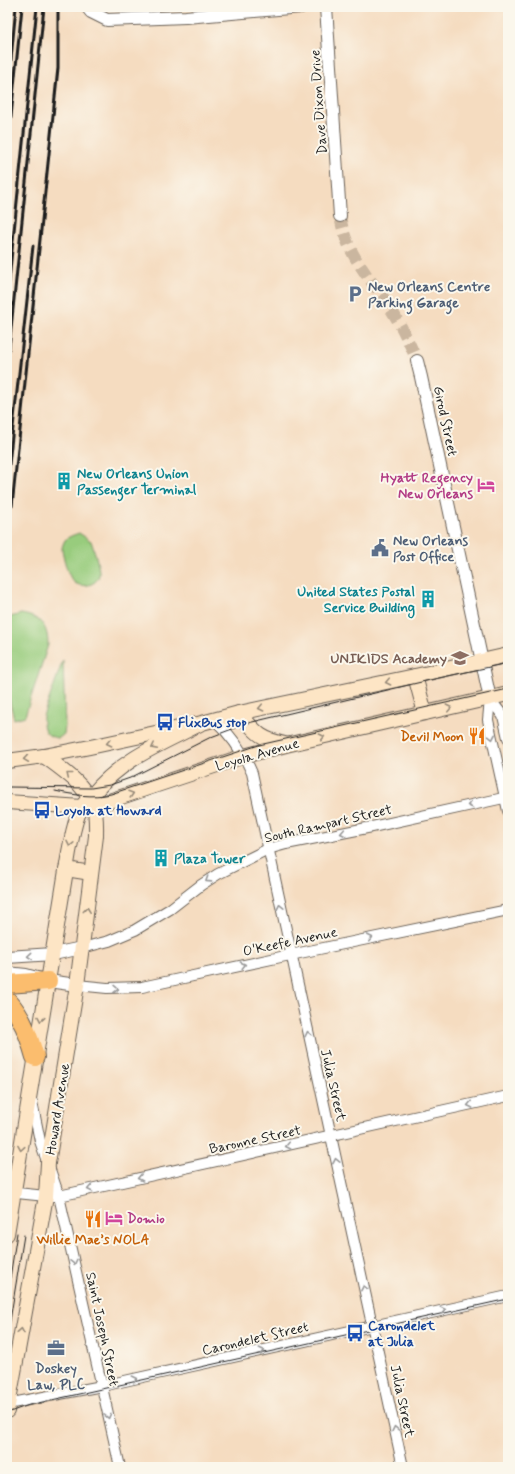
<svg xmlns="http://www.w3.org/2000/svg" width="515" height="1474" viewBox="0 0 515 1474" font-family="Mynerve,sans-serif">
<rect width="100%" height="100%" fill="#fbf7ec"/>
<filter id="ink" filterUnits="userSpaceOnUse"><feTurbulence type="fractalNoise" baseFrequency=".025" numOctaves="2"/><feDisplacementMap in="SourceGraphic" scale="8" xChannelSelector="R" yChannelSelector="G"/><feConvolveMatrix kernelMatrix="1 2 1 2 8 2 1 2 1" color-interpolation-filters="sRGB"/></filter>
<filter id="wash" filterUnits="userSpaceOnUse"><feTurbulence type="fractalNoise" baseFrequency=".012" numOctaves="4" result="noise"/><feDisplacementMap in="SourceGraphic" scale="16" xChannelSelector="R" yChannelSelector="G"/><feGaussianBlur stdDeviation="0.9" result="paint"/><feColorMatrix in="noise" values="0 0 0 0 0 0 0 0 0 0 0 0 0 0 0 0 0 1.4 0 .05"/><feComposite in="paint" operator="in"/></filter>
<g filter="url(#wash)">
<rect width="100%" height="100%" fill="#f5dcc0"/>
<g fill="#98cc7d" stroke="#5a744c">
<path d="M79,533L91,541C94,550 98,561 99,571C101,584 84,589 75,583C68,579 63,556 62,549C62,546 64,542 65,540C69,536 74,535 79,533Z"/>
<path d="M21,614C40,617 48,625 48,645L25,716L14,719L7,690V618Z"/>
<path d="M63,660L65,726L64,734L59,738C45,737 42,729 43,716Z"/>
</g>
</g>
<g filter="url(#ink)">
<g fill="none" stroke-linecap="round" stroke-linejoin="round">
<path stroke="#cab69f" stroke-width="12" stroke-dasharray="12 6" stroke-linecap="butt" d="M340,216C347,258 371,277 392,311C402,327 410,344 417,361"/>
<g stroke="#685f55" stroke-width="12">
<g id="minor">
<path d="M490,699L488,720L508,811"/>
<path d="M490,699L503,716L508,738"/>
<path d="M215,720C231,735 243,752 252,773L403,1467"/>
<path d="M82,948L109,941L135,930L170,909L201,885L218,874L268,849L286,844L372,827L508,797"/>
<path d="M77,985L107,988L142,987L290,955L508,910"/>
<path d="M32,1102L40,1141L59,1196L120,1467"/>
<path d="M7,1192L46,1196H59L508,1096"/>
<path d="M7,1404L102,1386L508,1296"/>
</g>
</g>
<g stroke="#685f55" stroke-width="14">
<g id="tertiary">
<path d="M87,7L91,12L107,20L186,17L301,7"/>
<path d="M326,7L340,216"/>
<path d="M417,361L421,377L490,699"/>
<path d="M7,957L53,954L82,948"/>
<path d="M7,973L26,975L48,981L77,985"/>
</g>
</g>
<g stroke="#685f55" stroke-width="16">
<g id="secondary">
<path d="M415,676L425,713"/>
<path d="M239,713C256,732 259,739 285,744"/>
<path d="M7,761L44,756L90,747L202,723L239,713L415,676L508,655"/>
<path d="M7,802L82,807L94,806L244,756L286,745L508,694"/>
<path d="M66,869L91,873"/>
<path d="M7,1234L69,852C72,838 74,821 81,808C84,803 89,799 93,794C123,758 161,744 202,723"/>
<path d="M7,1411L46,1196L48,1163L77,985L96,836C96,826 97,814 93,805C83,783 63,770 44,756"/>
</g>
</g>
<g stroke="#685f55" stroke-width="20">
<g id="motorway">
<path d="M7,984L48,981"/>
<path d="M7,1000C22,1016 29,1036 35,1057"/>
</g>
</g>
<use href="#minor" stroke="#fff" stroke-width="10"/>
<use href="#tertiary" stroke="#fff" stroke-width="12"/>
<use href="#secondary" stroke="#fde5c5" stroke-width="14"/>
<use href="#motorway" stroke="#fbbd6e" stroke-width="18"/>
<g stroke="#1c1c1c" stroke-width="1">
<path d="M7,787L91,788L110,785L130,778L211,737L248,723L434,679L508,663"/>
<path d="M55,791C74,795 92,798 111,794L259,745L508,689"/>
<path d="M7,1297L17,1233"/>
<path d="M7,1339L24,1235"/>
<path d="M7,1413L29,1405L508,1299"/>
</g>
<g stroke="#1c1c1c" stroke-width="3">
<path d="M10,69L16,7"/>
<path d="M7,156L22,7"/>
<path d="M7,299L37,7"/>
<path d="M7,367L44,7"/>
<path d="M7,482L33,246"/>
<path d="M12,506L58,68V7"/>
</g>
</g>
<defs><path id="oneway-chevron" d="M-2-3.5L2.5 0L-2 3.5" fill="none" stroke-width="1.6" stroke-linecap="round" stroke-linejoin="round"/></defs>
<g stroke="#988b79">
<use href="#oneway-chevron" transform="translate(388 682) rotate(168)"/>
<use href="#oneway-chevron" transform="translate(261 708) rotate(168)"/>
<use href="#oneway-chevron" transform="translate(449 708) rotate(-13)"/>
<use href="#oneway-chevron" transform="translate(322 737) rotate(-12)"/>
<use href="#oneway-chevron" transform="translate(109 743) rotate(168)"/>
<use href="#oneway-chevron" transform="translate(154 747) rotate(153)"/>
<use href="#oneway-chevron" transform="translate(26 759) rotate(172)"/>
<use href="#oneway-chevron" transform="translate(69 775) rotate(-141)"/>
<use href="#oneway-chevron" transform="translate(131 794) rotate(-18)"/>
<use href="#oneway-chevron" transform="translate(70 844) rotate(102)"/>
<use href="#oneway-chevron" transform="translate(87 910) rotate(-83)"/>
<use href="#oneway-chevron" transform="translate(41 1019) rotate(100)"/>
<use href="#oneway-chevron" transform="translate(21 1148) rotate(99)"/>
<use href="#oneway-chevron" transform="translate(21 1331) rotate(-80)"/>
</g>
<g stroke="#999">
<use href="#oneway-chevron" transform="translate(492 737) rotate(78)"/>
<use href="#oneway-chevron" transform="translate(470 805) rotate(167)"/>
<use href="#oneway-chevron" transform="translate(343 833) rotate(169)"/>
<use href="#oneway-chevron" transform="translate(208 880) rotate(147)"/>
<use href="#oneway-chevron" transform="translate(280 907) rotate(-102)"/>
<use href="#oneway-chevron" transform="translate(370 938) rotate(-12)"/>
<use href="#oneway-chevron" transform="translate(30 956) rotate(175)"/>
<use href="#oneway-chevron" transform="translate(243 965) rotate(-13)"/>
<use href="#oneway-chevron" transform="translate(116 989) rotate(1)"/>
<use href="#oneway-chevron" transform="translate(308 1034) rotate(-103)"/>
<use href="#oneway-chevron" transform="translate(470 1105) rotate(167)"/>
<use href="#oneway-chevron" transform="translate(288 1146) rotate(168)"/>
<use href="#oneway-chevron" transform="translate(336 1161) rotate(-102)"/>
<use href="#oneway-chevron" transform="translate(140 1178) rotate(167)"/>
<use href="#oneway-chevron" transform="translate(90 1189) rotate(168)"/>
<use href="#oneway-chevron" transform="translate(74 1262) rotate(77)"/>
<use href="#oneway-chevron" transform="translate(364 1288) rotate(-102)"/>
<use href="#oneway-chevron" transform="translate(443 1310) rotate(-13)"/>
<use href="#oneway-chevron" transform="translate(262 1351) rotate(-13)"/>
<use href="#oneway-chevron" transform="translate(135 1379) rotate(-13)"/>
<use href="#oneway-chevron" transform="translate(108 1416) rotate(77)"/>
<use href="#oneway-chevron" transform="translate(395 1429) rotate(-102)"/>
</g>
</g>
<defs>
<g id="parking-bare" transform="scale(1.38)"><path d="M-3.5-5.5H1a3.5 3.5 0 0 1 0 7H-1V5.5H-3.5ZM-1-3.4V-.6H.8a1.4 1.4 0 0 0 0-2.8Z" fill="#5c6f8a" stroke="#fbf7ec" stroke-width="2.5" paint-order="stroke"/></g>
<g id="building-bare" transform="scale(1.38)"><path d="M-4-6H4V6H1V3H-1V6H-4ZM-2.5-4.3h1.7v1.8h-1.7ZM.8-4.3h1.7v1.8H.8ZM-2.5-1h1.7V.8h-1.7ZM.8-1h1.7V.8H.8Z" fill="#0f9aa8" stroke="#fbf7ec" stroke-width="2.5" paint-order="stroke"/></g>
<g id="hotel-bare" transform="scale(1.38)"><path d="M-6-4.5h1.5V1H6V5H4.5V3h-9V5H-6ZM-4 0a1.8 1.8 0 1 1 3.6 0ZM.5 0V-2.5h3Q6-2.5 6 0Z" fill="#d1479c" stroke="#fbf7ec" stroke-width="2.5" paint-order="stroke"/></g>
<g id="civic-bare" transform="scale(1.38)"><path d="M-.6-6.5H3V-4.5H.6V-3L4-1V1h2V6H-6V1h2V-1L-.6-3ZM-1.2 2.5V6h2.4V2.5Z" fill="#5c6f8a" stroke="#fbf7ec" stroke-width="2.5" paint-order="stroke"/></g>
<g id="school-bare" transform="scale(1.38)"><path d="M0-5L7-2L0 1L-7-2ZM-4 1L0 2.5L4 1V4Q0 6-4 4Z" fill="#8d6e63" stroke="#fbf7ec" stroke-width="2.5" paint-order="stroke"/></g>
<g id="bus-bare" transform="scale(1.38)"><path d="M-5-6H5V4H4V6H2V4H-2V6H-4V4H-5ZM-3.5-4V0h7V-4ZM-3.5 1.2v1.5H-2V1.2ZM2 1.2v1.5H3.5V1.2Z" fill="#1a4fb4" stroke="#fbf7ec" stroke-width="2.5" paint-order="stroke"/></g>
<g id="restaurant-bare" transform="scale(1.38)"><path d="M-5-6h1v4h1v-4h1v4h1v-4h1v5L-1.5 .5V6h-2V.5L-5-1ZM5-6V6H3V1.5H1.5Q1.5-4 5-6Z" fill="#e8710a" stroke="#fbf7ec" stroke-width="2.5" paint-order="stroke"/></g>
<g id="office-bare" transform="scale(1.38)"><path d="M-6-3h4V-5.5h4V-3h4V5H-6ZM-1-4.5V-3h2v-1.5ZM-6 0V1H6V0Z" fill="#5c6f8a" stroke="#fbf7ec" stroke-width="2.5" paint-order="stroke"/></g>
</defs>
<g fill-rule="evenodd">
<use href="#parking-bare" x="355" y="294"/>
<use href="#building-bare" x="64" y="481"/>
<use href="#hotel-bare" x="486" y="485"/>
<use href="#civic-bare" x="380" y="548"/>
<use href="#building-bare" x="428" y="599"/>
<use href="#school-bare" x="460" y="658"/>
<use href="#bus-bare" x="165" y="722"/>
<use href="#restaurant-bare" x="477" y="736"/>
<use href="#bus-bare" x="42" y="810"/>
<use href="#building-bare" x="161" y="858"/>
<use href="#hotel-bare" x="114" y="1218"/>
<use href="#restaurant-bare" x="93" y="1219"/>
<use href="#bus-bare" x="355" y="1333"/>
<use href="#office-bare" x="56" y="1348"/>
</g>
<g text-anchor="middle" stroke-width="4" stroke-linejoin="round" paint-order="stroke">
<g font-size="14" fill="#1c1c1c" stroke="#fbf7ec">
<text transform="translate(318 102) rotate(-94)" y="5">Dave Dixon Drive</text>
<text transform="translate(446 421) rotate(78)" y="5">Girod Street</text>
<text transform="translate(257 754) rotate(-16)" y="5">Loyola Avenue</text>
<text transform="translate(328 823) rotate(-13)" y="5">South Rampart Street</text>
<text transform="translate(290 941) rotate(-12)" y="5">O'Keefe Avenue</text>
<text transform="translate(334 1085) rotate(77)" y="5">Julia Street</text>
<text transform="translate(57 1109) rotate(-81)" y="5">Howard Avenue</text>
<text transform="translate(255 1139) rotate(-12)" y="5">Baronne Street</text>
<text transform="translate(103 1329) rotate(78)" y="5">Saint Joseph Street</text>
<text transform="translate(255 1338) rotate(-13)" y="5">Carondelet Street</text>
<text transform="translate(403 1401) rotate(78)" y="5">Julia Street</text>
</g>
<g font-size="14" font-weight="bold" fill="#4e5e75" stroke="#fbf7ec" text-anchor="start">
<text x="368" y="291">New Orleans Centre<tspan x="368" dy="16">Parking Garage</tspan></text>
<text x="393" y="545">New Orleans<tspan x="393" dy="16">Post Office</tspan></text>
<text x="56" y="1373" text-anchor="middle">Doskey<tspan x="56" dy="16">Law, PLC</tspan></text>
</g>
<g font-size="14" font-weight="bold" fill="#0d838f" stroke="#fbf7ec" text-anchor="start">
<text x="77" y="478">New Orleans Union<tspan x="77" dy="16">Passenger Terminal</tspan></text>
<text x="415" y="596" text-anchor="end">United States Postal<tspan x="415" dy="16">Service Building</tspan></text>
<text x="174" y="863">Plaza Tower</text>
</g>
<g font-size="14" font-weight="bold" fill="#b23c85" stroke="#fbf7ec" text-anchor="end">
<text x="473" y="482">Hyatt Regency<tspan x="473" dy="16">New Orleans</tspan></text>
<text x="127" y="1223" text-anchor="start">Domio</text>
</g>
<g font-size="14" font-weight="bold" fill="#785e54" stroke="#fbf7ec" text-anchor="end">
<text x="447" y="663">UNIKIDS Academy</text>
</g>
<g font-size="14" font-weight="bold" fill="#164399" stroke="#fbf7ec" text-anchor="start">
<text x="178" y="727">FlixBus stop</text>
<text x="55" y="815">Loyola at Howard</text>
<text x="368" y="1330">Carondelet<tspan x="368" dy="16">at Julia</tspan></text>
</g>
<g font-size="14" font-weight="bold" fill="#c56008" stroke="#fbf7ec" text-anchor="end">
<text x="464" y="741">Devil Moon</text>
<text x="93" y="1244" text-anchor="middle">Willie Mae’s NOLA</text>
</g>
</g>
<rect width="515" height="1474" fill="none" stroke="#fbf7ec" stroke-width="24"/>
</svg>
